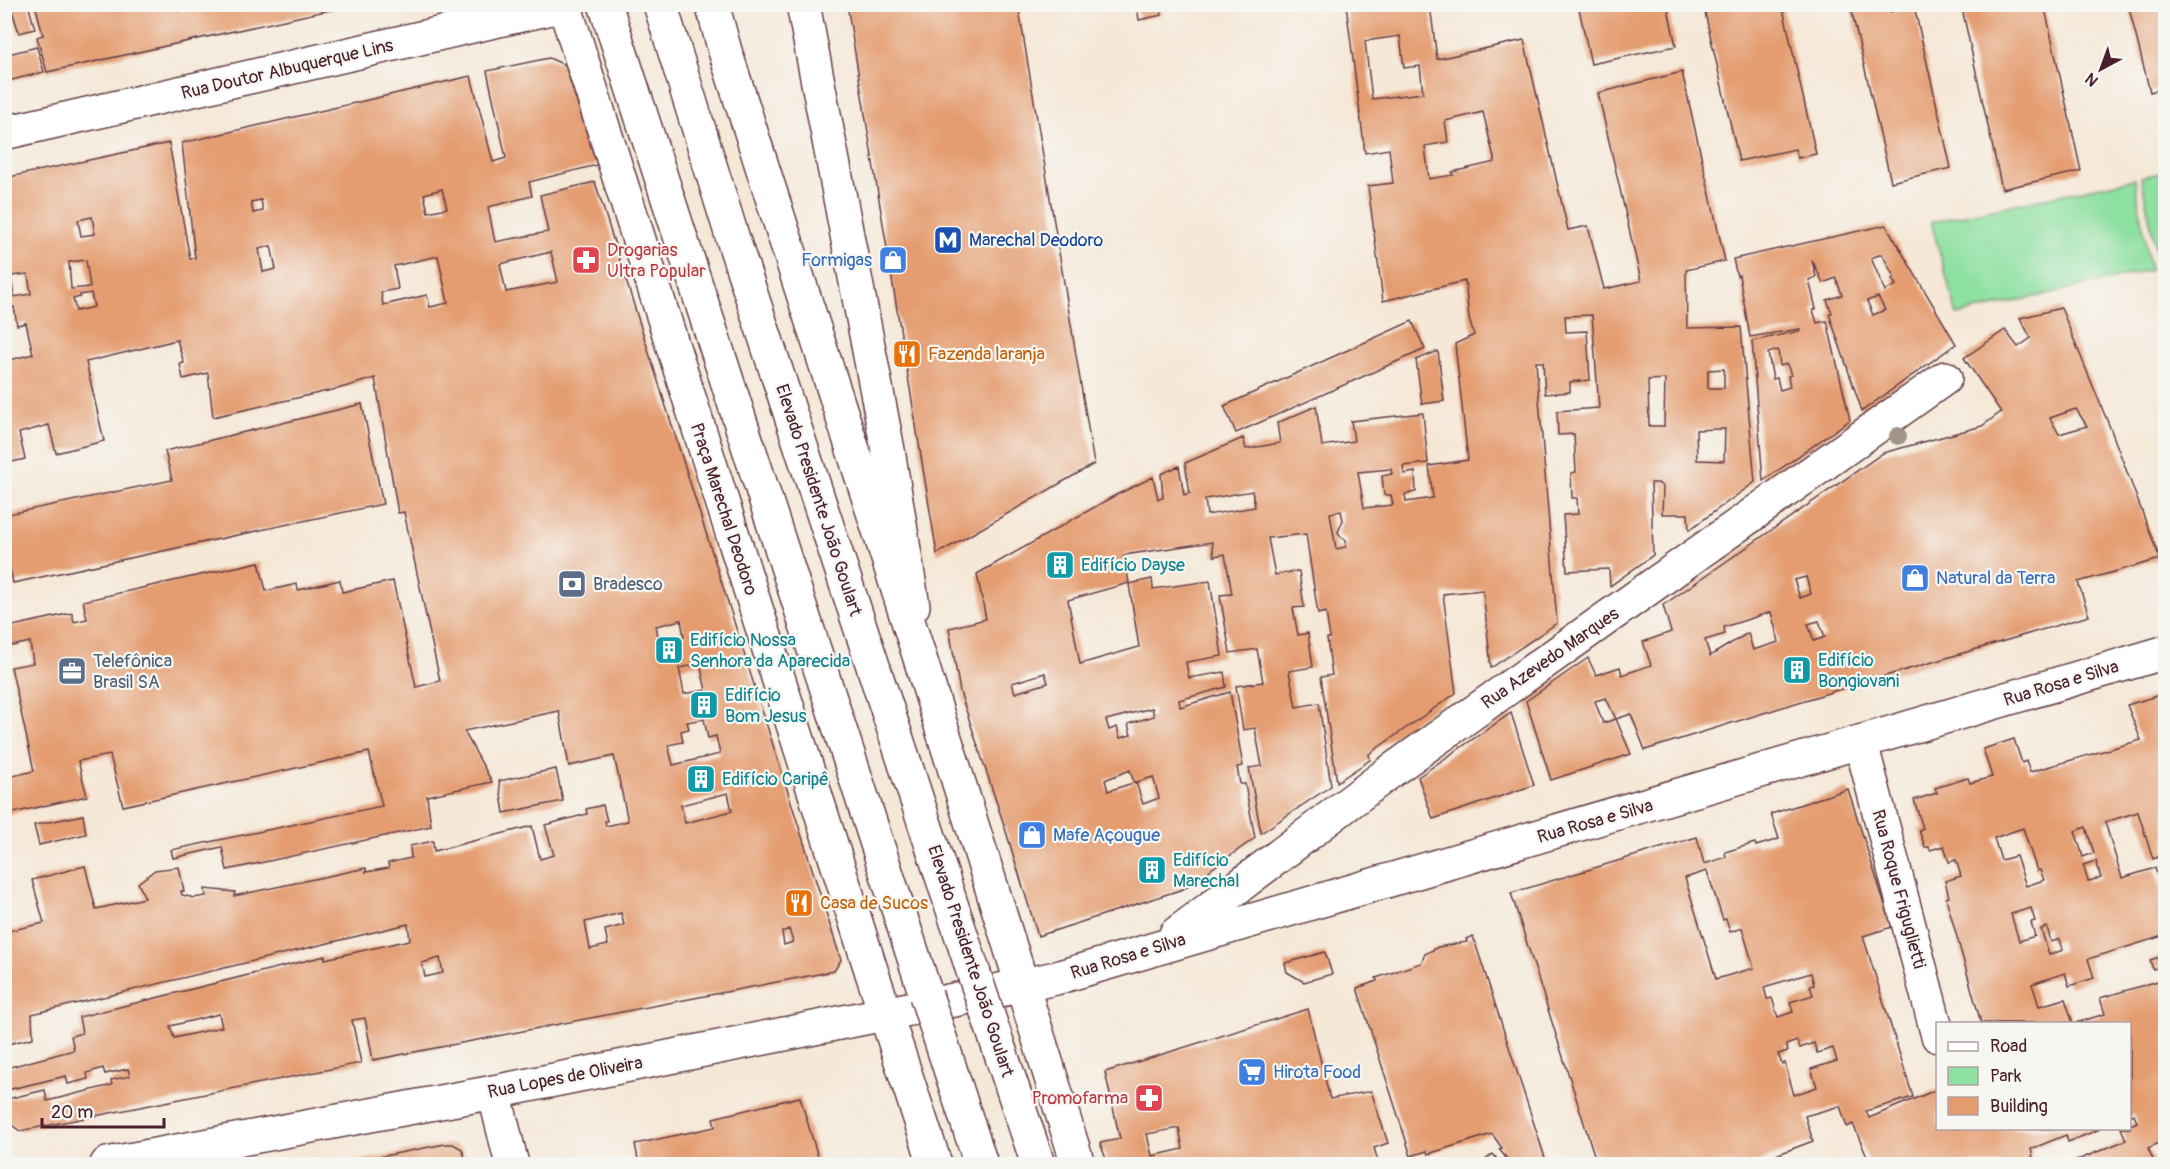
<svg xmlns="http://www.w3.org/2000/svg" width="2170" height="1169" viewBox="0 0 2170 1169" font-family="Pangolin,sans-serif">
<rect width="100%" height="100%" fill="#f6f6f2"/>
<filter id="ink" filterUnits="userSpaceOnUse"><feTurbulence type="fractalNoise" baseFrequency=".0167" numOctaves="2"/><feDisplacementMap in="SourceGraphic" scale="12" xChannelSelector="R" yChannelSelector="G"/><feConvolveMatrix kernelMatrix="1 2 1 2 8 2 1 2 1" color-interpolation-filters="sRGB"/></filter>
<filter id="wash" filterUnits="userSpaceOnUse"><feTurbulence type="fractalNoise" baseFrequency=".008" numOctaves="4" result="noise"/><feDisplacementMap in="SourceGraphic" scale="24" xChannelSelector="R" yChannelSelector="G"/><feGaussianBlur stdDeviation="1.35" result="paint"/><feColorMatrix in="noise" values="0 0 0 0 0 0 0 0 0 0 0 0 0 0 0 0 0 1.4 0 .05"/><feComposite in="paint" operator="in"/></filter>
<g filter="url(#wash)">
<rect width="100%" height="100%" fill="#f5e8d7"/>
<g fill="#8de0a0" stroke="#6c8066" stroke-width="1.5">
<path d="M2165,172V249L2156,251L2141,177Z"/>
<path d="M2135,179L2150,270L1957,315L1931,222Z"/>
</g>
<g id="blocks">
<g fill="#e49c6f" fill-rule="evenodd">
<path d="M10,4H28L35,29L19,33Z"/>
<path d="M35,4H91V7L102,4H136V7L148,4H178L179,11L191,8L190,4L348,6L47,72L37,37L43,35Z"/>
<path d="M847,4H1018L1094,464L937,554Z"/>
<path d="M1137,4H1160L1162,15L1139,20Z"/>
<path d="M1578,4H1667L1676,46L1591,64Z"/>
<path d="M1703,4H1782L1816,154L1798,158L1795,149L1739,161Z"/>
<path d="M1850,4H1888L1890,12L1914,6L1951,168L1891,182Z"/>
<path d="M1961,4H2044L2081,171L2002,189Z"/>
<path d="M2128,4H2166V88L2150,92Z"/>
<path d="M1346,5H1430L1437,59L1524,40L1568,230L1588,226L1604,289L1641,281L1598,93L1682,72L1725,261L1686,270L1687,328L1741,327L1755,482L1689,530L1688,514H1662L1663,487L1658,483H1651L1653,555L1610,586L1609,569L1567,571L1563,515L1578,514L1577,498H1572L1571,473L1576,472L1574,434L1558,435L1557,411L1599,408L1592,315L1565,316L1566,332L1587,331L1590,380L1570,382V392L1545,394L1543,362H1536L1557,623L1491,668L1483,590L1443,594L1456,693L1369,754L1370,760L1337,782L1321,677L1332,675L1327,638H1330L1326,612L1318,614L1306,534L1268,538L1275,575L1299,571L1304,607L1293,608L1298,635L1308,633L1313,667L1289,671L1296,707L1319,703L1331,786L1261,833L1249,768L1262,766L1255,728L1243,730L1236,686L1263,682L1257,649L1230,653L1220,595L1232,594L1225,554L1214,556L1212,542L1124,555L1129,583L1068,600L1080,664L1139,647L1129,584L1152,579L1153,589L1210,581L1222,656L1186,662L1189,678L1224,672L1226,687L1179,700L1180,707L1230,692L1243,766L1237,767L1240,784H1245L1255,838L1183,889L1038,936L1004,825L960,692L949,628L986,619L977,574L1114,496L1153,477L1158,499L1163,498L1161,474L1179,466L1184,495L1190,493L1185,463L1243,438L1246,449L1280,443L1277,423L1316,406L1322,446L1354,441L1351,421L1423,413L1428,463L1403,466L1404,474L1415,472L1416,492L1405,494L1406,502L1433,498L1429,466L1468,460L1455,344L1474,335L1469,319L1465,281L1383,301L1368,186L1393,183L1389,149L1365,153ZM1400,36L1404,68L1420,66L1423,93L1372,99L1365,41ZM1483,112L1495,162L1452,172L1453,175L1429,179L1425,146L1448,142L1445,121ZM1724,369V388H1708V370ZM1665,379L1664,426H1649L1648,380ZM1718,429H1725L1724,461L1697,460L1696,430ZM1391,469L1392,474L1382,476L1384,495H1391L1393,505L1364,508L1358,472ZM1252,491L1255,507L1207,515L1205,499ZM1341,511L1343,520L1338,532L1341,537L1346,540V547L1336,549L1330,513ZM1045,673L1048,683L1015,693L1012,683ZM1152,708L1154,716L1128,724L1131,735L1120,738L1117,727L1109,730L1106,720ZM1130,770L1134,783L1153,777L1159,798L1143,804L1136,782L1108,791L1105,780Z"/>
<path d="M37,47L44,72L4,82V55Z"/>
<path d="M549,58L565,65L597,165L529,182L532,196L488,207L495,242L548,232L540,195L595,182L841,960L834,971L373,1060L365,1018L352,1020L361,1063L20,1131L9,1123L7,1099L45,1090L47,1101L112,1085L111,1080L130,1076L128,1069L105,1074L103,1068L87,1073L88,1079L68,1084L66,1076L7,1090L6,1068L74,1050L71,1036L82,1033L79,1017L325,956V959L410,940L408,924L32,1014L33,1038L4,1045V932L44,923L32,880L85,866L96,909L145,898L138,883L155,870L179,867L184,891H181L182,895L194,898L206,896L205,889L235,892L234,896L366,868V872L389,868L388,863L411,858L410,846L433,841L434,851L532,826L540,859L554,855L545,825L587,814L586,809L603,805L607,821H605L606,826L628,821L614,756L569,766L559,711L464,731L492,782L427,796L431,826L227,870L222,847L173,858L171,850L382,806L369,752L123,806L110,755L78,761L87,796L4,815V778L34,771L11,667L33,663L30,642L12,646L8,627L72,613L74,622L87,619L83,601L259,562L266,591L297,584L298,590L340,580L342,592L393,581L416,687L440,681L404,512L398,513L375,378L341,388L213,417L208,373L183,379L180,364L184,363L177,340L86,362L104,441L56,453L49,425L19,433L25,459L4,464V340L10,360L33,354L26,323L17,325L14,307L4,309V178L169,143L190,259L195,258L182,143L471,76L493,162L506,158L487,71ZM442,189L447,208L428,212L424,194ZM261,200L263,211L253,213L251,202ZM92,217L95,234L81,236L78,220ZM271,246L276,269L263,272L259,249ZM551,252L558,282L506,292L500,264ZM438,256L448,303L430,307L427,295L383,305L381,292L398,289L394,266ZM86,260L90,287L71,289L69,262ZM28,274L31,294L14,297L11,276ZM91,293L94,307L76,311L73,299L80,297V295ZM681,620L684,637L667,641L666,635L658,636L656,626ZM700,664L706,690L684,694L679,668ZM704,719L708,738L716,736L720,754L673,765L668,745L683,742L681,731L689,729L687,722ZM728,793L732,811L685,823L681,805ZM621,913L624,925L605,930L608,945L590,949L585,922ZM789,929L793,942L784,945L782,932ZM440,958L443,973L425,977L422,963ZM219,1014L222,1027L174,1038L170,1026Z"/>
<path d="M1886,225L1956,344L1862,411L1829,314L1832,313L1827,300L1842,295L1836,278L1823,283L1812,260L1816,277L1809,280L1816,309L1813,310L1817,323L1827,321L1850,420L1763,481L1752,341L1800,331V329L1750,337L1739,275L1737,276L1733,259ZM1882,254L1894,277L1892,279L1896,285L1885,291L1871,258ZM1878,297L1885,310L1873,315L1867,301ZM1778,350L1780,366L1787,364L1791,375L1788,376L1790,387L1780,390L1777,378L1773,379L1768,353Z"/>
<path d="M2061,308L2111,430L2160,559L2078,582L2089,616L1841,689L1645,750L1631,714L1616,719L1606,698L1595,701L1603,723L1616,719L1631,754L1551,780L1526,701L1588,658L1596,675L1620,667L1622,675L1651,665L1643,642L1671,632L1663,605L1675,597L1883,453L1982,426L2001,412L1964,358L2005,330L2018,347L2031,338L2020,318ZM2076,409L2087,426L2059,434L2050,418ZM1806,577L1811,594L1800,598L1794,580ZM1771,612L1779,642L1753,650L1748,633L1710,656L1705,640L1725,634L1724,627ZM1819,621L1825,637L1814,641L1808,624Z"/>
<path d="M1412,321L1425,349L1236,433L1224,406Z"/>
<path d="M1438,351L1444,401L1422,404L1416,360Z"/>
<path d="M362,404L383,504L13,583L4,540V515L172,480L165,451Z"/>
<path d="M2166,693V854L2153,859L2138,812L2105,822L2122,878L2155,868L2161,887L2166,886V935L2088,959L2094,978L2069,986L2065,973L2032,984L2039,1006L2065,999L2073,1023H1981L1946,898L1949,897L1945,881L1961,876L1956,860L1949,862L1944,846L1930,850L1929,847H1925L1919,830L1923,828L1914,800L1937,793L1935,788L1968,778L1970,783L1992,777L1983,749L2014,739L2022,763L2026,761L2030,772L2141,740L2127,705ZM2086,827L2094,853L2083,857L2075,831ZM2023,828L2037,871L2040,870L2044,880L2026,886L2016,856L2001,860L1994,838ZM2096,861L2101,878L2088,881L2083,865ZM2031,908L2035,921L2031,922L2035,936L2019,941L2011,914ZM2047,927L2051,942L2060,939L2063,950L2049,955L2041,929Z"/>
<path d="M1511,713L1534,785L1433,819L1418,777Z"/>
<path d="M556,769L563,801L504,813L499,781Z"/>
<path d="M1848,789L1892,927L1863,936L1913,1097L1866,1111L1869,1118L1938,1089V1128L2100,1129L2068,1142L2066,1135L2031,1149L2033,1157L2020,1164H1870L1853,1124L1847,1127L1840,1106L1805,1116L1813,1141L1752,1164H1597L1511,893L1697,837L1704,864L1726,857L1725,852L1755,843L1756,846L1779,839L1771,814ZM1707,871L1723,920L1726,919L1730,932L1742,928L1754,968L1716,979L1685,878ZM1811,973L1814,985L1810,986L1813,995L1790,1002L1793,1012L1778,1017L1772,998L1767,999L1764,987ZM1797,1041L1800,1048L1814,1043L1817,1053L1833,1048L1837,1061L1811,1069L1817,1087L1794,1095L1785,1063L1782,1064L1778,1054L1788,1051L1786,1045Z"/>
<path d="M83,815L86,834L39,845L34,825Z"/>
<path d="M1473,936L1547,1164H1511L1499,1149L1502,1148L1492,1134L1428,1154L1427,1151L1411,1156L1357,988L1377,981L1376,978L1421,963L1425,954L1438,947L1467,942L1466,939Z"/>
<path d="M1325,952L1332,974L1304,982L1287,972L1285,963Z"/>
<path d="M2166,955V1146L2163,1141L2148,1148L2155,1164H2068L2126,1140L2121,1128H2130V1125L2137,1122L2134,1114L2130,1116V1023H2075L2105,1014L2100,998L2165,979L2161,967L2153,969L2150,960Z"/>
<path d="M1308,1009L1330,1099L1371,1091L1388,1143L1374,1148L1379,1164H1108L1100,1143L1120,1139L1105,1072ZM1179,1128L1183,1149L1152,1156L1147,1134Z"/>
<path d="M800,1097L820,1164H639L635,1144L715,1127L713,1118Z"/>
<path d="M445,1144H453L462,1149L467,1164H343Z"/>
<path d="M1493,1154L1501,1164H1480Z"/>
</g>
</g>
</g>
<g filter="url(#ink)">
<use href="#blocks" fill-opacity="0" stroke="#643d45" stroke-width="1.5"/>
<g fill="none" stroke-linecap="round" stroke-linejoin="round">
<g stroke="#643d45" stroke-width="36">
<g id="minor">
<path d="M4,133L569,4"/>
<path d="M1861,743L1938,1036"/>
<path d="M1176,934L1391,771L1945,378"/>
<path d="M494,1092L512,1164"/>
<path d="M107,1164L494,1092L959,999L1056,978L2166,652"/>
</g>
</g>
<g stroke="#643d45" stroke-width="36">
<path id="secondary" d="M803,4L888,450L913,606"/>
</g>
<g stroke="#643d45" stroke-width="36">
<g id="primary">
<path d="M564,4L872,973L935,1164"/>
<path d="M712,4L725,51L918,652L1078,1164"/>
</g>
</g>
<g stroke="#643d45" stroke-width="36">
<g id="trunk">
<path d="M605,4L926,995"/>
<path d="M660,4L732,236L974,974"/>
</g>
</g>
<use href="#minor" stroke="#fff" stroke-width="33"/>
<use href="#secondary" stroke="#fff" stroke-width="33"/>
<use href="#primary" stroke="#fff" stroke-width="33"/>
<use href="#trunk" stroke="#fff" stroke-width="33"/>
<g stroke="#643d45" stroke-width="36" stroke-linecap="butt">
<g id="trunk-bridge">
<path d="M974,974L1038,1164"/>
<path d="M926,995L981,1164"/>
</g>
</g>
<use href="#trunk-bridge" stroke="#fff" stroke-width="33"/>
</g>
<circle fill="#a09488" cx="1898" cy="436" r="9"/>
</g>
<defs>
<g id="metro-square" transform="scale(1.5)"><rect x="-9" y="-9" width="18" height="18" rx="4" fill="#1a4fb4" stroke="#f6f6f2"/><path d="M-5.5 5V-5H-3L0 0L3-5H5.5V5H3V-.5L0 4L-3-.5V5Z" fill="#fff"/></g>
<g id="pharmacy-square" transform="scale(1.5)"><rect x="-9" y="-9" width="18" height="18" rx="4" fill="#e0444e" stroke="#f6f6f2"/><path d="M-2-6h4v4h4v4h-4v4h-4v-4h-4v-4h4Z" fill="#fff"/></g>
<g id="shop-square" transform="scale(1.5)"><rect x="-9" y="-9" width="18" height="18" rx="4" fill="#3f7fe0" stroke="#f6f6f2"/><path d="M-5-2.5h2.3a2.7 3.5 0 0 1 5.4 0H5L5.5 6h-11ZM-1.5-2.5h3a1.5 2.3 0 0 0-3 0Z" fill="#fff"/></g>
<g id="restaurant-square" transform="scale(1.5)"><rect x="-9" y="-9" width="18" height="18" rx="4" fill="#e8710a" stroke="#f6f6f2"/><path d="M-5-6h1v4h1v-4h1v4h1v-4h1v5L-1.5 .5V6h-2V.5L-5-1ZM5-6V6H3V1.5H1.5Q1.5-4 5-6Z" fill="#fff"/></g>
<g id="building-square" transform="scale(1.5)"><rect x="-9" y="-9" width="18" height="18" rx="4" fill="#0f9aa8" stroke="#f6f6f2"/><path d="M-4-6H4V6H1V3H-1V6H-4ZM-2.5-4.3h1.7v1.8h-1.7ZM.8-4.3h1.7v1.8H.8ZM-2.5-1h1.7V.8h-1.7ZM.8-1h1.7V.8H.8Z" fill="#fff"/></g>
<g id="bank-square" transform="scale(1.5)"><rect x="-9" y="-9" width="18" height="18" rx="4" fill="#5c6f8a" stroke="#f6f6f2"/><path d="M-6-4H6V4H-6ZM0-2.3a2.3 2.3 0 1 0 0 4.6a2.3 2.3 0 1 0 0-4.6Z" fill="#fff"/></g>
<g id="office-square" transform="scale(1.5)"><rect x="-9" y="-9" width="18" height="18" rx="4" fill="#5c6f8a" stroke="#f6f6f2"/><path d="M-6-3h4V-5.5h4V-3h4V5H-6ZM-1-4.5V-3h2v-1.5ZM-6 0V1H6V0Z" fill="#fff"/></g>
<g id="supermarket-square" transform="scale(1.5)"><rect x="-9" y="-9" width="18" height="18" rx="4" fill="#3f7fe0" stroke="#f6f6f2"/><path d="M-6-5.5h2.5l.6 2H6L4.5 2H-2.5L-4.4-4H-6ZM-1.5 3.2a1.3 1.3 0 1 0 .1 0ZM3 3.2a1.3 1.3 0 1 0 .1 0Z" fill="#fff"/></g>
</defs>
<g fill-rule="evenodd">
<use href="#metro-square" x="948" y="240"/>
<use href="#pharmacy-square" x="586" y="260"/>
<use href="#shop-square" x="893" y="260"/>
<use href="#restaurant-square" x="907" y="354"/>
<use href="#building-square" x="1060" y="565"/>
<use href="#shop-square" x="1915" y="578"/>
<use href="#bank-square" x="572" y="584"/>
<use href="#building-square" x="669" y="650"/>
<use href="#building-square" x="1797" y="670"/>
<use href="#office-square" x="72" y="671"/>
<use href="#building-square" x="704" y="705"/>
<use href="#building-square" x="701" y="779"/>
<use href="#shop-square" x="1032" y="835"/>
<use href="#building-square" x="1152" y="870"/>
<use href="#restaurant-square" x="799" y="903"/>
<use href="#supermarket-square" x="1252" y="1072"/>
<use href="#pharmacy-square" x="1149" y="1098"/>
</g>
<g text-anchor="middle" stroke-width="4.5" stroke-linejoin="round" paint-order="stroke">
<g font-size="18" fill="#4a1f2b" stroke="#f6f6f2">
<text transform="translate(287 69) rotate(-13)" y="6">Rua Doutor Albuquerque Lins</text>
<text transform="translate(819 500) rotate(72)" y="6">Elevado Presidente João Goulart</text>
<text transform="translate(724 509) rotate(72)" y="6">Praça Marechal Deodoro</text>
<text transform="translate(1550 658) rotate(-35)" y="6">Rua Azevedo Marques</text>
<text transform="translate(2061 683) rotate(-17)" y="6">Rua Rosa e Silva</text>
<text transform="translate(1595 821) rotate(-16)" y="6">Rua Rosa e Silva</text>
<text transform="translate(1899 889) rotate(75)" y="6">Rua Roque Friguglietti</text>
<text transform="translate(1128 956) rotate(-17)" y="6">Rua Rosa e Silva</text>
<text transform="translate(971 961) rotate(72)" y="6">Elevado Presidente João Goulart</text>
<text transform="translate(565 1077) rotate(-11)" y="6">Rua Lopes de Oliveira</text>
</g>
<g font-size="18" fill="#164399" stroke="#f6f6f2" text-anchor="start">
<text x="969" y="246">Marechal Deodoro</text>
</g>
<g font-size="18" fill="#be3a42" stroke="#f6f6f2" text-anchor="start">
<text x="607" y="256">Drogarias<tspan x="607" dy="21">Ultra Popular</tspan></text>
<text x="1128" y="1104" text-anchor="end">Promofarma</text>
</g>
<g font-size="18" fill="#366cbe" stroke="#f6f6f2" text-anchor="start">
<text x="872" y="266" text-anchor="end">Formigas</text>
<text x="1936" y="584">Natural da Terra</text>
<text x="1053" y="841">Mafe Açougue</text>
<text x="1273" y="1078">Hirota Food</text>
</g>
<g font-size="18" fill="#c56008" stroke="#f6f6f2" text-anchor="start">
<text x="928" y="360">Fazenda laranja</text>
<text x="820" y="909">Casa de Sucos</text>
</g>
<g font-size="18" fill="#0d838f" stroke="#f6f6f2" text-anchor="start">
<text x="1081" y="571">Edifício Dayse</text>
<text x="690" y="646">Edifício Nossa<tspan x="690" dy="21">Senhora da Aparecida</tspan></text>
<text x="1818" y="666">Edifício<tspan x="1818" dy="21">Bongiovani</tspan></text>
<text x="725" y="701">Edifício<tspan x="725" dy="21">Bom Jesus</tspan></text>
<text x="722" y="785">Edifício Caripê</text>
<text x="1173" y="866">Edifício<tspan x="1173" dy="21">Marechal</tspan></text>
</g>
<g font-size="18" fill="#4e5e75" stroke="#f6f6f2" text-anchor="start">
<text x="593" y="590">Bradesco</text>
<text x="93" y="667">Telefônica<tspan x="93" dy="21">Brasil SA</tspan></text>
</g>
</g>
<rect width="2170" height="1169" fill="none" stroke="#f6f6f2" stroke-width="24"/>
<rect x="1936" y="1022" width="195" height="108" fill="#f6f6f2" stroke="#b1a0a2" stroke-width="1.5"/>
<rect x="1948" y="1042" width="30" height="9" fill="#ffffff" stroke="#b1a0a2" stroke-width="1.5"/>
<text x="1990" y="1052" font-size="18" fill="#4a1f2b">Road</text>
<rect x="1948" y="1067" width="30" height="18" fill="#8de0a0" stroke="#b1a0a2" stroke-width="1.5"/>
<text x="1990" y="1082" font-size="18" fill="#4a1f2b">Park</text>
<rect x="1948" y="1097" width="30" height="18" fill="#e49c6f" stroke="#b1a0a2" stroke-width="1.5"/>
<text x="1990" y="1112" font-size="18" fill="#4a1f2b">Building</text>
<g transform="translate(2101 69) rotate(221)" stroke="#f6f6f2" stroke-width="4.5" paint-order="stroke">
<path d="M0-4.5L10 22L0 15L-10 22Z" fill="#4a1f2b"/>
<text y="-9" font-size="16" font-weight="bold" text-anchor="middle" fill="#4a1f2b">N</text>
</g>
<path d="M42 1118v9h122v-9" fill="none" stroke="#4a1f2b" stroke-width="3"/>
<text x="51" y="1118" font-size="18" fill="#4a1f2b" stroke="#f6f6f2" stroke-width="4.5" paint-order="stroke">20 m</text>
</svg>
